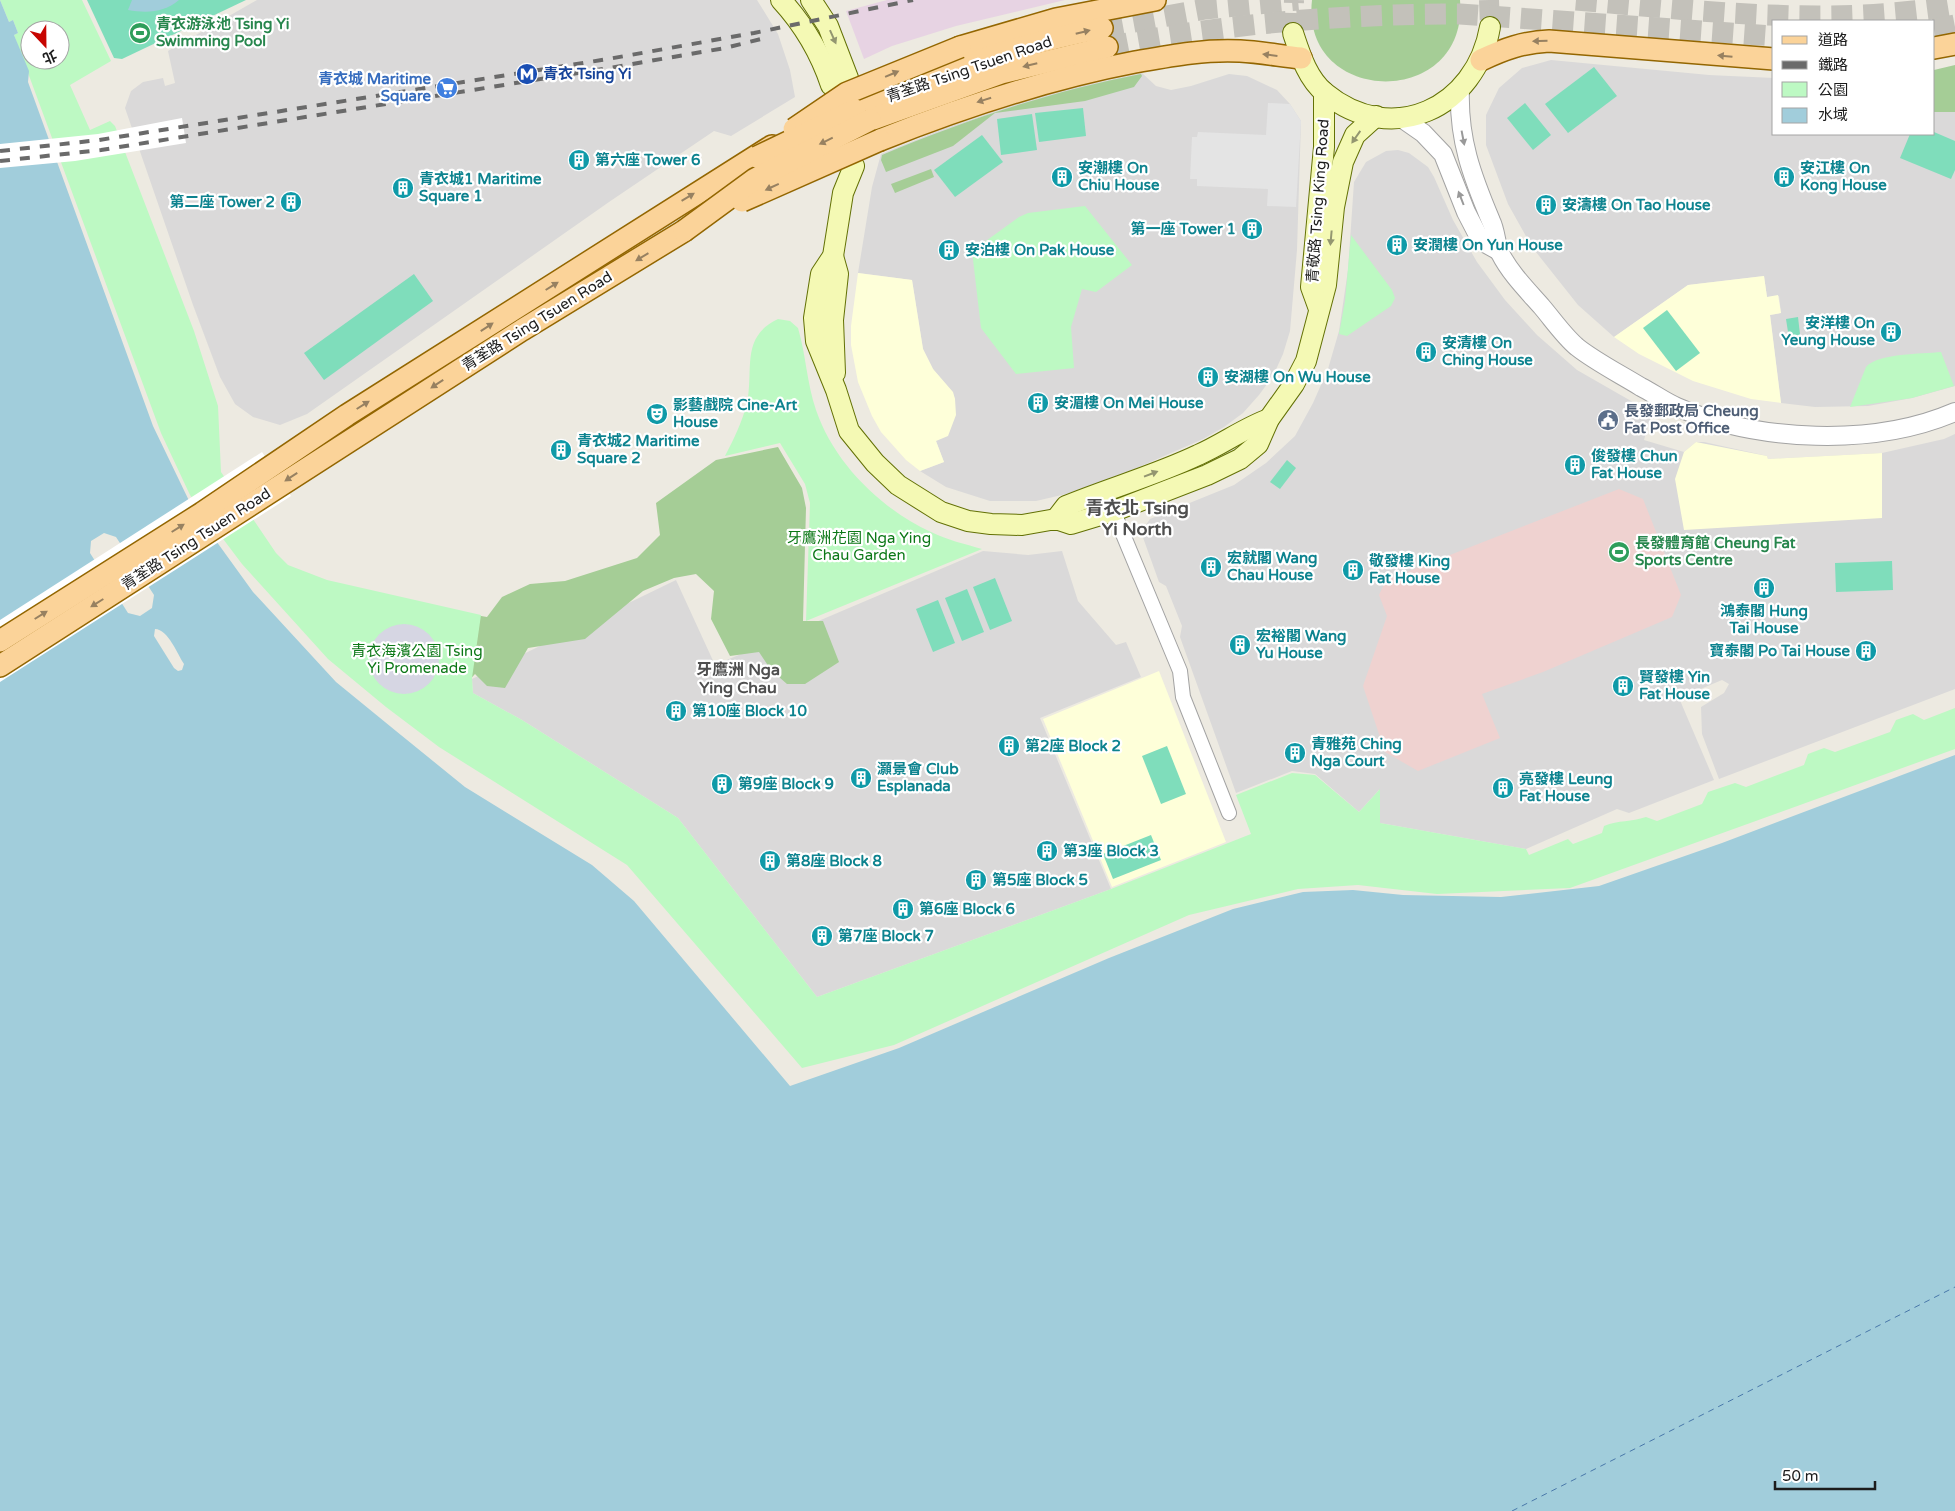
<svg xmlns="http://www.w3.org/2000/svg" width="1955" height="1511" viewBox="0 0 1955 1511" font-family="'Varela Round','Noto Sans TC',sans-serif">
<rect width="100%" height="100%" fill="#edeae1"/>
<g fill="#dad9d9">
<path d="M257,0H757L778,34L790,70L795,97L731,136L714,131L609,202L307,414L280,425L253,417L235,404L220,377L193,305L125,108L131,91L143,82L163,78L165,86L175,83L168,51Z"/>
<path d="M1551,60L1709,75L1774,78V134H1934V112H1955V386L1912,398L1868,406L1815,407L1781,403L1770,315L1781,313L1779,296L1767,297L1764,276L1688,285L1614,337L1578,305L1532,247L1508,204L1486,145V115L1499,88L1522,68Z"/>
<path d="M1142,73L1156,86L1171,90L1191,86L1229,74L1247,76L1277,90L1290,104L1301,121L1297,250L1290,331L1283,354L1273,376L1259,395L1243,413L1224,427L1203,439L1130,471L1066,494L1036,501H990L946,487L920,471L944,462L936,441L955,399L952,392L933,369L923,349L912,280L858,273L872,187L881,154L943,129L1028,100L1066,89Z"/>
<path d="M1398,150L1409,153L1428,167L1434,177L1453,220L1477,262L1505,300L1537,335L1577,370L1652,413L1644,440L1684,452L1696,442H1704L1767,456L1768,459L1882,453L1944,439L1955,434V689L1719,779L1702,734L1701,707L1724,693L1729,684L1722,680L1679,698L1714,780L1629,813L1617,809L1526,849L1380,823L1379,790L1359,812L1315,774L1292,771L1236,793L1180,637L1182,626L1166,586L1159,582L1141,532L1150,519L1234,485L1266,463L1295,436L1313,403L1328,369L1339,331L1348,270L1354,182L1366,162L1386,151Z"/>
<path d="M983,551L1028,555L1062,551L1078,601L1116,645L1126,642L1141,677L1040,718L1111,889L817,997L678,818L522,720L473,693L472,679L676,580L715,665Z"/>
</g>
<path fill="#efd2d0" d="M1619,489L1643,499L1681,595L1672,617L1543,672L1482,694L1500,738L1418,771L1385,752L1363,686L1387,616L1379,595L1386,580Z"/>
<path fill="#e7d3e3" d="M887,0H1065L956,26L892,46L864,59L846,11Z"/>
<g fill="#feffd9">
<path d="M858,273L912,280L923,349L933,369L953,392L955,399L956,415L948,436L936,441L944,462L920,471L906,460L881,432L872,416L858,382L851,345V326Z"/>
<path d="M1764,276L1767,297L1778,295L1781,313L1770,315L1781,403L1751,399L1693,381L1639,354L1614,337L1688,285Z"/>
<path d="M1696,442L1767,456L1768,459L1882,453V518L1684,530L1675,479L1684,452Z"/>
<path d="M1159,671L1226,842L1112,887L1043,719Z"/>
</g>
<g fill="#a5cd96">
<path d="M1312,0H1460C1469,110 1300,107 1312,0Z"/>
<path d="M1955,65V112H1934V70Z"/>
<path d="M1141,74L1142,76L1134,87L1085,101L995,113L953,146L886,172L881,160L882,155C965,120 1052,91 1141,74Z"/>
<path d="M931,169L934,177L895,193L891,184Z"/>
<path d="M778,447L802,488L806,508L803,621H823L839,662L805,684H787L771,670L759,652L730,656L711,619L714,591L696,574L674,578L643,591L585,639L528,648L505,688L487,686L475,674L437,715L405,603L487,617L502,597L530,584L565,581L637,558L660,535L656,503L716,460Z"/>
</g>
<g fill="#bdf9c3" fill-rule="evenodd">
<path d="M0,0H82L111,61L70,85L90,130L110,121L115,126L194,331L218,406L221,472L276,553L288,565L327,580L481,615L472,678L473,693L522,720L678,818L817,997L1111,889L1251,834L1236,795L1292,773L1315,775L1359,812L1380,789V823L1526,849L1529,855L1568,839L1573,844L1602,833L1604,826C1619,820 1631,822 1646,817L1657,821L1702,804L1708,792L1735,783L1746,787L1804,765L1808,754L1824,748L1835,752L1890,732L1896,720L1913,714L1924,720L1955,708V749L1570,888L1437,894L1358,885L1298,889L1189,915L894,1045L802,1068L627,865L439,747L386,707L328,659L242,564L190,495L161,433L14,35L18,33L13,20L9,22ZM30,30H60V60H30Z"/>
<path d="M1085,206L1132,265L1096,292L1082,289L1071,327L1074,368L1016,374L981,328L972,251L1019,217L1028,213Z"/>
<path d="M1351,235L1392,290L1395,298L1391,306L1347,336L1339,334L1345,301Z"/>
<path d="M778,319L790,321L798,328C806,355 807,384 816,410C834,463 881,509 931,532C947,540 965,544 982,549L806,621L810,503L805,484L780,443L725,456C734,439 742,422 747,403C754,369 740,337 778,319Z"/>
<path d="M1941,352L1954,386L1912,398L1850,407L1866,367C1878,353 1922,354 1941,352Z"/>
</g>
<g fill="#7fddbb">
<path d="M87,0H246L122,59L114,58Z"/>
<path d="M1594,67L1617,96L1568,133L1545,104Z"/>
<path d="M1525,103L1551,135L1533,150L1507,118Z"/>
<path d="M1083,108L1086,136L1039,142L1035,113Z"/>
<path d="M1032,114L1037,150L1001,155L997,119Z"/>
<path d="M1934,132L1955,141V170L1951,179L1900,158L1910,134Z"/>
<path d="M982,135L1003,162L955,197L934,170Z"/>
<path d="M414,274L433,301L324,380L304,353Z"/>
<path d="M1667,310L1700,353L1676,371L1643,328Z"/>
<path d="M1798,317L1801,343L1790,345L1786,319Z"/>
<path d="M1287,460L1296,468L1280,489L1270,482Z"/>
<path d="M1892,561L1893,590L1836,592L1835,563Z"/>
<path d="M995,578L1012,621L990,630L973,587Z"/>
<path d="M967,589L984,632L962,641L945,598Z"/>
<path d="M938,600L955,643L933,652L916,609Z"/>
<path d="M1167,746L1186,794L1161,804L1142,756Z"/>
<path d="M1151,835L1161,860L1113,879L1103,854Z"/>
</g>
<path fill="#e4e4e4" d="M1268,103L1290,104L1301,121L1296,207L1267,206L1268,189L1197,186V179H1190L1192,137H1197L1198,132L1266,135Z"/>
<circle fill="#d6d6e3" cx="404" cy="659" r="35"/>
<g fill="#a1cddb" fill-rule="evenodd">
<path d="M0,0L9,22L13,20L18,33L14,35L29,71L28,82L153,426L193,509L253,592L336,682L396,731L465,787L592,865L634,901L790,1086L899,1048L1109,958L1233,909L1303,892L1353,890L1403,895L1501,897L1599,886L1722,843L1955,755V1511H0ZM104,533L116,537L154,595L152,608L140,616L128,613L90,553L91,541ZM155,629C168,629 178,655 184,664L182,670L178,671L174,668L154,636Z"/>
<path d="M132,0H179C164,13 146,13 128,10Z"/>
</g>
<g fill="#fff">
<path d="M182,118L186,143L75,161L0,168V144L98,134Z"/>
<path d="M262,452L291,496L0,682V620Z"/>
</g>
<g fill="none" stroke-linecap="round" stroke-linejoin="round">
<path stroke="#4978aa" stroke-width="1" stroke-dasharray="6 5" stroke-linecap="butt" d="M1512,1511L1955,1287"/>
<g stroke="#c3c1ba" stroke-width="20" stroke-dasharray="20 10" stroke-linecap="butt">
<path d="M1489,0L1490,27"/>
<path d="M1293,33L1294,0"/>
</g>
<g stroke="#c3c1ba" stroke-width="21" stroke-dasharray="21 11" stroke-linecap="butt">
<path d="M1576,0C1702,11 1830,27 1955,5"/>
<path d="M1102,28L1205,9L1298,0"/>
<path d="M1934,29L1955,25"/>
<path d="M1107,47C1223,24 1341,14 1460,14L1774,36"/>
</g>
<g stroke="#a3a3a3" stroke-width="16">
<path id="minor" d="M1105,491L1180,671L1183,697L1229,813"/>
</g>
<g stroke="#a3a3a3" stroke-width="20">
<g id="tertiary">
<path d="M1460,89C1458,139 1472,176 1491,221C1496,231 1496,245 1500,253C1510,273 1527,290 1542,307C1553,320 1564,336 1577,347C1596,362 1620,374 1641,387C1653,393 1665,402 1677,407C1758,442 1874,447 1955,412"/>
<path d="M1400,117L1423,133L1443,154L1466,212L1481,241L1499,251"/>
</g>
</g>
<g stroke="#637105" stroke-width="22">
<g id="secondary">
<path d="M781,0C804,25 820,52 831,85"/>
<path d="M811,0L828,26L848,78"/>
<path d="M1293,33C1300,54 1307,78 1325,93C1392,148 1476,108 1490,27"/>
<path d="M854,166L843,193L833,256L821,274L814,318L816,341L836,390L849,431L875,463L898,485L941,512L968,521L991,524L1022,525L1056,519L1071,524L1114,511L1207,475L1240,459L1258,444L1269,419L1294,384L1306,361L1326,285L1334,207L1343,162L1355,135L1376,116"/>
<path d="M833,256L838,274L833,320L835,373"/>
<path d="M1319,309L1311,287L1324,147V92"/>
<path d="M1056,519L1066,506C1110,488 1156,475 1198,455C1223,444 1244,428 1269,419"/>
</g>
</g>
<g stroke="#936601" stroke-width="24">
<g id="primary">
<path d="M960,47L1056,19L1155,0"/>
<path d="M1934,48L1955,44"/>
<path d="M1481,60C1504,49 1524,42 1549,41L1774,59"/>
<path d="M855,110C933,74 1018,44 1102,28"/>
<path d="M870,120L1001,73L1107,47"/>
<path d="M880,140C963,107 1046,79 1135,62C1169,56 1205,49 1240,51C1261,52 1281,56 1301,58"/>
<path d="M0,641L202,513L347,415L772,146"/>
<path d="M0,666L522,330L684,231"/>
</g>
</g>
<use href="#minor" stroke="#fff" stroke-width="14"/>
<use href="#tertiary" stroke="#fff" stroke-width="18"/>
<use href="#secondary" stroke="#f4f9b4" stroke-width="20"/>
<use href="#primary" stroke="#fbd399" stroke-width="21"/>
<g stroke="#6a6a6a" stroke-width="4" stroke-dasharray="10 10" stroke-linecap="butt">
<path d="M0,151L99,140L608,59L754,33L913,0"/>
<path d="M0,161L101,150L609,68L725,48L761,39"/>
</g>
<g stroke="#936601" stroke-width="24" stroke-linecap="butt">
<g id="primary-bridge">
<path d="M794,129L847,93L960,47"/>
<path d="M757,157L855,110"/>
<path d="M742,201L880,140"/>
<path d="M684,231L755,179L870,120"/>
</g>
</g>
<use href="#primary-bridge" stroke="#fbd399" stroke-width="21"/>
</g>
<defs><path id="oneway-solid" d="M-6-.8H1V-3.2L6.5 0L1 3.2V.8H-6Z" transform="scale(1.25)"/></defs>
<g fill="#978161">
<use href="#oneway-solid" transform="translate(1083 32) rotate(-14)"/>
<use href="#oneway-solid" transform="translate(1540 41) rotate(179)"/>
<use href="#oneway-solid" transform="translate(1270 55) rotate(-173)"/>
<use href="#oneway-solid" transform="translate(1725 56) rotate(-175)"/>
<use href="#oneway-solid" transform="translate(1030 65) rotate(166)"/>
<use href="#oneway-solid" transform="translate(892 74) rotate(-23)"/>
<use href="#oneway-solid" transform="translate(984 100) rotate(162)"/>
<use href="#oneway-solid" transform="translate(826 141) rotate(154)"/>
<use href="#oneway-solid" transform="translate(772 187) rotate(155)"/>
<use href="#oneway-solid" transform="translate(688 197) rotate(-31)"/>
<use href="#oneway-solid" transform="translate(642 257) rotate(149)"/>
<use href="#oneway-solid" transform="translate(552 286) rotate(-32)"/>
<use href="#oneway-solid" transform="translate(487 327) rotate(-33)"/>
<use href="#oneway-solid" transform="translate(437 384) rotate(147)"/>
<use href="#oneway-solid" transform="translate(363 405) rotate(-32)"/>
<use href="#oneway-solid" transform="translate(291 477) rotate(147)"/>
<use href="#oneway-solid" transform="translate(178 528) rotate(-32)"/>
<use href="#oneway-solid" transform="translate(97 603) rotate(148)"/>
<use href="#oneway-solid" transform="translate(41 615) rotate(-32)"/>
</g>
<g fill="#939670">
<use href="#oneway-solid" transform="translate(833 37) rotate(66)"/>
<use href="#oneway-solid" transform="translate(1356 137) rotate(125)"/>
<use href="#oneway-solid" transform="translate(1331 238) rotate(95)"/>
<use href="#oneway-solid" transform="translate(1151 474) rotate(-21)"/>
</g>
<g fill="#999">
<use href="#oneway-solid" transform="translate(1463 138) rotate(79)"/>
<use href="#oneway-solid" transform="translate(1461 198) rotate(-111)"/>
</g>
<defs>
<g id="stadium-disc" transform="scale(1.125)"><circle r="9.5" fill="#2e9e5b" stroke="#fff"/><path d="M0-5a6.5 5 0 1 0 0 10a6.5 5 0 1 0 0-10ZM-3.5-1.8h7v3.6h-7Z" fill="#fff"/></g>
<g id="metro-disc" transform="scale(1.125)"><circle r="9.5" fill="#1a4fb4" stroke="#fff"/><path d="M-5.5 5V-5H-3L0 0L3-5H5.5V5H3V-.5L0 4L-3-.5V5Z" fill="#fff"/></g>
<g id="supermarket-disc" transform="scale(1.125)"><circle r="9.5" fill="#3f7fe0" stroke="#fff"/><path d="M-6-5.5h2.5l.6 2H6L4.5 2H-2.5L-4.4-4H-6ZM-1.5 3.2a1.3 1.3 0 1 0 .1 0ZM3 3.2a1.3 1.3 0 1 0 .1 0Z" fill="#fff"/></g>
<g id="building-disc" transform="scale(1.125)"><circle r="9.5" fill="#0f9aa8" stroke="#fff"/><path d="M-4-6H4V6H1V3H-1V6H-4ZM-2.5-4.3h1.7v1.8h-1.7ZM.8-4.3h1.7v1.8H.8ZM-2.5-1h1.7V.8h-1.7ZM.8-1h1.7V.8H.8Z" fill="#fff"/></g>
<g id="theatre-disc" transform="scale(1.125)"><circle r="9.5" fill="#0f9aa8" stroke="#fff"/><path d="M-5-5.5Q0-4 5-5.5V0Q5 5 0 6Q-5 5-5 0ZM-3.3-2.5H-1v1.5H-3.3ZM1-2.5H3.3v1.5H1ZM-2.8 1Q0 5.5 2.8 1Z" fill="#fff"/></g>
<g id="civic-disc" transform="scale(1.125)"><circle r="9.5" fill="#5c6f8a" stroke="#fff"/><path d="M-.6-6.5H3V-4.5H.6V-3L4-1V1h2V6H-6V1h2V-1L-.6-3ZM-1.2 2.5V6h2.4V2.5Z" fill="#fff"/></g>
</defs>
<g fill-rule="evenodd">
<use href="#stadium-disc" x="140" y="33"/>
<use href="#metro-disc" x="527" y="74"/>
<use href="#supermarket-disc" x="447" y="88"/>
<use href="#building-disc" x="579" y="160"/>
<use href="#building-disc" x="1062" y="177"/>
<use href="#building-disc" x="1784" y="177"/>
<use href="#building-disc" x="403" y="188"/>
<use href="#building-disc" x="291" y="202"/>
<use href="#building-disc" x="1546" y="205"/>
<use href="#building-disc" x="1252" y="229"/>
<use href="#building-disc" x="1397" y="245"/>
<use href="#building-disc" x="949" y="250"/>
<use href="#building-disc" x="1891" y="332"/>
<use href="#building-disc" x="1426" y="352"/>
<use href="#building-disc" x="1208" y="377"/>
<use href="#building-disc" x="1038" y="403"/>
<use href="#theatre-disc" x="657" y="414"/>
<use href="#civic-disc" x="1608" y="420"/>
<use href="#building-disc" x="561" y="450"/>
<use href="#building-disc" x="1575" y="465"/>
<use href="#stadium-disc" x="1619" y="552"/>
<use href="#building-disc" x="1211" y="567"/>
<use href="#building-disc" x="1353" y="570"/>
<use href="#building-disc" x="1764" y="588"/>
<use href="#building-disc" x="1240" y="645"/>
<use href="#building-disc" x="1866" y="651"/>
<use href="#building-disc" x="1623" y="686"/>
<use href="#building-disc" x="676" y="711"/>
<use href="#building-disc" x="1009" y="746"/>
<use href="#building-disc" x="1295" y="753"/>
<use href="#building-disc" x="861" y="778"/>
<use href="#building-disc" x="722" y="784"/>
<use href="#building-disc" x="1503" y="788"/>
<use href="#building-disc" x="1047" y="851"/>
<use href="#building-disc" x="770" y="861"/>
<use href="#building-disc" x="976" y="880"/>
<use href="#building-disc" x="903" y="909"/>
<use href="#building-disc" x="822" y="936"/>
</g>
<g text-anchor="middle" stroke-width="4.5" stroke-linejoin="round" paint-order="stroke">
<g font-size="15" font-weight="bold" fill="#27864d" stroke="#fff" text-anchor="start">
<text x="156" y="29">青衣游泳池 Tsing Yi<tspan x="156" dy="17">Swimming Pool</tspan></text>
<text x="1635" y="548">長發體育館 Cheung Fat<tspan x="1635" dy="17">Sports Centre</tspan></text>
</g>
<g font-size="15" fill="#1c1c1c" stroke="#fff">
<text transform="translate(969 69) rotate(-19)" y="5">青荃路 Tsing Tsuen Road</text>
<text transform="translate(1318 201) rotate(-86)" y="5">青敬路 Tsing King Road</text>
<text transform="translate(537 321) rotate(-32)" y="5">青荃路 Tsing Tsuen Road</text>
<text transform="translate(196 539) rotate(-33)" y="5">青荃路 Tsing Tsuen Road</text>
</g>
<g font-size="15" font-weight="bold" fill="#164399" stroke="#fff" text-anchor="start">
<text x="543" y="79">青衣 Tsing Yi</text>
</g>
<g font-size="15" font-weight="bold" fill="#366cbe" stroke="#fff" text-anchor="end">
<text x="431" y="84">青衣城 Maritime<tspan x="431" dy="17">Square</tspan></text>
</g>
<g font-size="15" font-weight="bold" fill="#0d838f" stroke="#fff" text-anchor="start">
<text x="595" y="165">第六座 Tower 6</text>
<text x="1078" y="173">安潮樓 On<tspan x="1078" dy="17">Chiu House</tspan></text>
<text x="1800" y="173">安江樓 On<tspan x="1800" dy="17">Kong House</tspan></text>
<text x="419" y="184">青衣城1 Maritime<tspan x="419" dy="17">Square 1</tspan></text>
<text x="275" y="207" text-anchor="end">第二座 Tower 2</text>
<text x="1562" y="210">安濤樓 On Tao House</text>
<text x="1236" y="234" text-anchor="end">第一座 Tower 1</text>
<text x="1413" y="250">安潤樓 On Yun House</text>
<text x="965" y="255">安泊樓 On Pak House</text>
<text x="1875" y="328" text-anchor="end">安洋樓 On<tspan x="1875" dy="17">Yeung House</tspan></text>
<text x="1442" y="348">安清樓 On<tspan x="1442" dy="17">Ching House</tspan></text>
<text x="1224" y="382">安湖樓 On Wu House</text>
<text x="1054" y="408">安湄樓 On Mei House</text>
<text x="673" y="410">影藝戲院 Cine-Art<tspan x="673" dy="17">House</tspan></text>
<text x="577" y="446">青衣城2 Maritime<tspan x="577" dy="17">Square 2</tspan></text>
<text x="1591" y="461">俊發樓 Chun<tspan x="1591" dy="17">Fat House</tspan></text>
<text x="1227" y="563">宏就閣 Wang<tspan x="1227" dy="17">Chau House</tspan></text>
<text x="1369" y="566">敬發樓 King<tspan x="1369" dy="17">Fat House</tspan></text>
<text x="1764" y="616" text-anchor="middle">鴻泰閣 Hung<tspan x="1764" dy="17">Tai House</tspan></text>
<text x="1256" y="641">宏裕閣 Wang<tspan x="1256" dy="17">Yu House</tspan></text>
<text x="1850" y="656" text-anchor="end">寶泰閣 Po Tai House</text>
<text x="1639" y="682">賢發樓 Yin<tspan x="1639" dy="17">Fat House</tspan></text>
<text x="692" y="716">第10座 Block 10</text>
<text x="1311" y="749">青雅苑 Ching<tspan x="1311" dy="17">Nga Court</tspan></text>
<text x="1025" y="751">第2座 Block 2</text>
<text x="877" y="774">灝景會 Club<tspan x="877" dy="17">Esplanada</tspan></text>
<text x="1519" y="784">亮發樓 Leung<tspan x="1519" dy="17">Fat House</tspan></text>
<text x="738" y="789">第9座 Block 9</text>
<text x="1063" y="856">第3座 Block 3</text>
<text x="786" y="866">第8座 Block 8</text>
<text x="992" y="885">第5座 Block 5</text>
<text x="919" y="914">第6座 Block 6</text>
<text x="838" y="941">第7座 Block 7</text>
</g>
<g font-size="15" font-weight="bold" fill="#4e5e75" stroke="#fff" text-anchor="start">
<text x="1624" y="416">長發郵政局 Cheung<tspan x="1624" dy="17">Fat Post Office</tspan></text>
</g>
<g font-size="15" fill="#0c7817" stroke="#fff">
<text x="859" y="543">牙鷹洲花園 Nga Ying<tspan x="859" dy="17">Chau Garden</tspan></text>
<text x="417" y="656">青衣海濱公園 Tsing<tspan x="417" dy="17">Yi Promenade</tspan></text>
</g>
<g font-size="16" font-weight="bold" fill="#4f4f4f" stroke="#fff">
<text x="738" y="675">牙鷹洲 Nga<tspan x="738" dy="18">Ying Chau</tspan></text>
</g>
<g font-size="18" font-weight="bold" fill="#4f4f4f" stroke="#fff">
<text x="1137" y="514">青衣北 Tsing<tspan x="1137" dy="21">Yi North</tspan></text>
</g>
</g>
<rect x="1772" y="20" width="162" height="115" fill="#ffffff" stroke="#a4a4a4"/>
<rect x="1782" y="36" width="25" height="8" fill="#fbd399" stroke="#a4a4a4"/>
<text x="1818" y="45" font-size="15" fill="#1c1c1c">道路</text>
<rect x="1782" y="61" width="25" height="8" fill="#6a6a6a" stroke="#a4a4a4"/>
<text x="1818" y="70" font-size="15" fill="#1c1c1c">鐵路</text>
<rect x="1782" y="82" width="25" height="15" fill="#bdf9c3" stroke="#a4a4a4"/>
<text x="1818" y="95" font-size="15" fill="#1c1c1c">公園</text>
<rect x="1782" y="108" width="25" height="15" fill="#a1cddb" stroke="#a4a4a4"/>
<text x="1818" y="120" font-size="15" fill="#1c1c1c">水域</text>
<g transform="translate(45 45) rotate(158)"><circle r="24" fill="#ffffff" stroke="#a4a4a4"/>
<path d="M0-4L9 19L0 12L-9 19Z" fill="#c70501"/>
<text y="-8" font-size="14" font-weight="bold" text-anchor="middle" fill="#1c1c1c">北</text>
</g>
<path d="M1775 1481v8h100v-8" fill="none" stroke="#1c1c1c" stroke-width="2.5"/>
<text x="1782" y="1481" font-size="15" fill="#1c1c1c" stroke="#ffffff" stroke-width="4" paint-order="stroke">50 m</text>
</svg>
